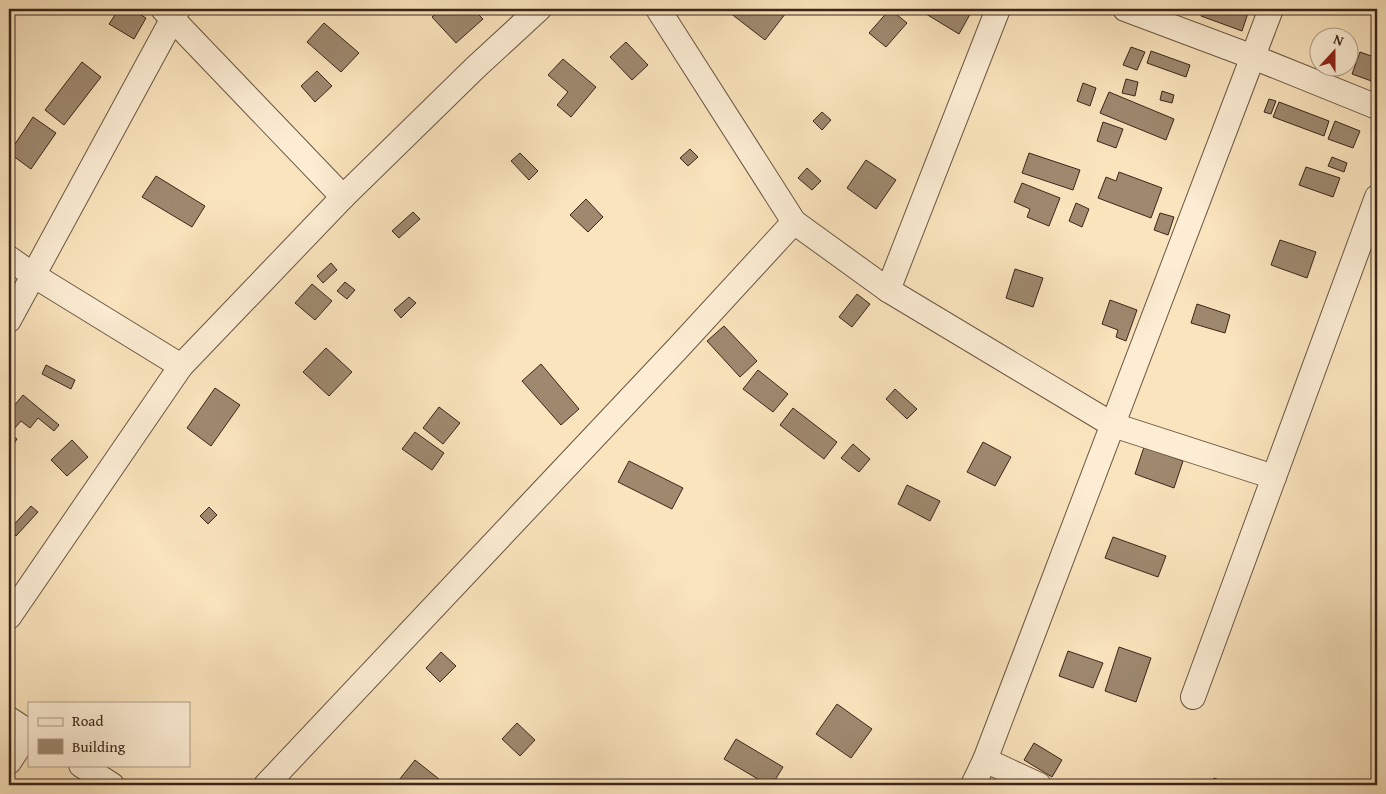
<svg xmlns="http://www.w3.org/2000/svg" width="1386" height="794" viewBox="0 0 1386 794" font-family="'Gentium Book Plus',serif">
<rect width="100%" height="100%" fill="#fae4bd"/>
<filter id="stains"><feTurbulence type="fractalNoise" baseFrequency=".004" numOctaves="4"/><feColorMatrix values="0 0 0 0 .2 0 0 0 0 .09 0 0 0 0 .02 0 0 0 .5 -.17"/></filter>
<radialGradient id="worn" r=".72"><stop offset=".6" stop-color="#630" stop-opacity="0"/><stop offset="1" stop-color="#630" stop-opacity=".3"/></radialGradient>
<g fill="#9e896f" stroke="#3b261a">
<path d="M119,9H131L146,18L134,39L109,24Z"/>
<path d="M288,9H301L296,15Z"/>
<path d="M441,9H473L483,19L456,43L432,17Z"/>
<path d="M725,9H789L765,40Z"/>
<path d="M890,9L907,23L886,47L869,33Z"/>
<path d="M929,9H973L959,34L926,14Z"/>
<path d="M1204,9H1237L1248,13L1242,31L1201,16Z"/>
<path d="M324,23L359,53L341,72L307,42Z"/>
<path d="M626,42L648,65L632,80L610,57Z"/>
<path d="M1131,47L1145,52L1137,70L1123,65Z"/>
<path d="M1151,51L1190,65L1186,77L1147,63Z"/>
<path d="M1360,52L1377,58V83L1352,74Z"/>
<path d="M563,59L596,87L571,117L557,105L568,92L548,75Z"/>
<path d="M82,62L101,77L64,125L45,110Z"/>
<path d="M317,71L332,86L315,102L301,86Z"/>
<path d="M1126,79L1138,82L1135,96L1122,93Z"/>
<path d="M1083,83L1096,88L1090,106L1077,101Z"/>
<path d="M1162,91L1174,95L1172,103L1160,100Z"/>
<path d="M1109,92L1174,119L1166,140L1100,113Z"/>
<path d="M1269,99L1276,101L1271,114L1264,112Z"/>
<path d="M1279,102L1329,121L1324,136L1273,117Z"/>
<path d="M822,112L831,120L822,130L813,121Z"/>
<path d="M33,117L56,133L31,169L9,153Z"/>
<path d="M1335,121L1360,131L1353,148L1328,139Z"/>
<path d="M1103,122L1123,129L1116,148L1097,141Z"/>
<path d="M690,149L698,157L688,166L680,158Z"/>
<path d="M520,153L538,171L529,180L511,161Z"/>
<path d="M1029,153L1080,170L1073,190L1022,173Z"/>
<path d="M1332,157L1347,163L1344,172L1328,166Z"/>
<path d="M866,160L896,180L876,209L847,188Z"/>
<path d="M1306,167L1340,178L1333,197L1299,185Z"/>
<path d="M807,168L821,181L812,190L798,178Z"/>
<path d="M1119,172L1162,188L1151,218L1098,198L1106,177L1116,181Z"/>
<path d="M156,176L205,206L192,227L142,197Z"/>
<path d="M1022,183L1060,198L1049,226L1027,217L1030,209L1014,202Z"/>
<path d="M586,199L603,217L588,232L570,215Z"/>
<path d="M1076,203L1089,209L1082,227L1069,221Z"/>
<path d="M413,212L420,219L399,238L392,231Z"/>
<path d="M1160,213L1174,217L1168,235L1154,230Z"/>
<path d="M1280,240L1316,252L1307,278L1271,265Z"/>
<path d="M331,263L337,270L323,283L317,276Z"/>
<path d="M1015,269L1043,278L1033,307L1006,298Z"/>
<path d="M345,282L355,290L347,299L337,291Z"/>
<path d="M312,284L332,301L315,320L295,303Z"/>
<path d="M857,294L870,304L852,327L839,317Z"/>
<path d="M409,297L416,303L401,318L394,310Z"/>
<path d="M1110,300L1137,310L1126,341L1116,337L1118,330L1102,324Z"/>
<path d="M1197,304L1230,315L1225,333L1191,323Z"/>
<path d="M724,326L757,361L740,377L707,341Z"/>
<path d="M326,348L352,372L329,396L303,372Z"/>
<path d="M541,364L579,409L561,425L522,381Z"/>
<path d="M46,365L75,380L71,389L42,374Z"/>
<path d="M758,370L788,394L773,412L743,389Z"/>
<path d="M215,388L240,405L211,446L187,428Z"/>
<path d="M895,389L917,409L907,419L886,399Z"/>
<path d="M23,395L59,425L54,431L38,418L30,428L21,421L14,429L9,424V412Z"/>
<path d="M439,407L460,423L443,444L423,428Z"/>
<path d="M793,408L837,442L824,459L780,425Z"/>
<path d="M415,432L444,453L432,470L402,449Z"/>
<path d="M9,433L17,439L9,451Z"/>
<path d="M72,440L88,457L67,476L51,460Z"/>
<path d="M983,442L1011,457L995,486L967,472Z"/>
<path d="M853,444L870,459L859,472L841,458Z"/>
<path d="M1144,447L1183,461L1174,488L1135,474Z"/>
<path d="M629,461L683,488L672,509L618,482Z"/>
<path d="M907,485L940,501L930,521L898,504Z"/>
<path d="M31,506L38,512L16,536L9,530Z"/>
<path d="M209,507L217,515L208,524L200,516Z"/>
<path d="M1113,537L1166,556L1158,577L1105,558Z"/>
<path d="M1119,647L1151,658L1136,702L1105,691Z"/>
<path d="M1068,651L1103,663L1093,688L1059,676Z"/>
<path d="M441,652L456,666L440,682L426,668Z"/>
<path d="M837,704L872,729L851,758L816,734Z"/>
<path d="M517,723L535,740L520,756L502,739Z"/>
<path d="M736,739L783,767L772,785H768L724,759Z"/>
<path d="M1034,743L1062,760L1052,777L1024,760Z"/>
<path d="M415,760L439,779L434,785H395Z"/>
<path d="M1214,778L1232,785H1212Z"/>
</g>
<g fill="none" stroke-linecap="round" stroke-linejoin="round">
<g stroke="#6b5643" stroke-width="26">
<g id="minor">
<path d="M163,9L343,197"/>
<path d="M658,9L794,222L888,290L1113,425L1274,477"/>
<path d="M1125,9L1253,57L1377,107"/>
<path d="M9,258L33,275L181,366"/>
<path d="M888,290L998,9"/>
<path d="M9,320L178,9"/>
<path d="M9,617L181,366L343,197L476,67L539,9"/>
<path d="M1193,697L1377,197"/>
<path d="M9,719L29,732"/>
<path d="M985,760L1039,785"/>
<path d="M9,762L29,732"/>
<path d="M81,765L112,785"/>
<path d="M266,785L678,348L794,222"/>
<path d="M973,785L985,760L1271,9"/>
</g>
</g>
<use href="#minor" stroke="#fcedd4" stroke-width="24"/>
</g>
<rect width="1386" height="794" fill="none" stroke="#fae4bd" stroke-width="30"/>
<rect x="10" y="10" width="1366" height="774" fill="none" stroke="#3b261a" stroke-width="2.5"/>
<rect x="15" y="15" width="1356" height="764" fill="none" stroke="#3b261a"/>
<rect x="28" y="702" width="162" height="65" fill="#fcedd4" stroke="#af9d8a"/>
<rect x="38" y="718" width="25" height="8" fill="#fcedd4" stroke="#af9d8a"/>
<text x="72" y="726" font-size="15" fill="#3b261a">Road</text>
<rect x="38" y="739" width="25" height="15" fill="#9e896f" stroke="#af9d8a"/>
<text x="72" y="752" font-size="15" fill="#3b261a">Building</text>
<g transform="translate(1334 52) rotate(21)"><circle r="24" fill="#fcedd4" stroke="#af9d8a"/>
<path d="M0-4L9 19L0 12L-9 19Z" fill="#8f2418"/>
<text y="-8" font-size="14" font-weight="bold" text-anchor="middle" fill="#3b261a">N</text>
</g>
<rect width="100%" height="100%" filter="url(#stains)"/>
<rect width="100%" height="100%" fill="url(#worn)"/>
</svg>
